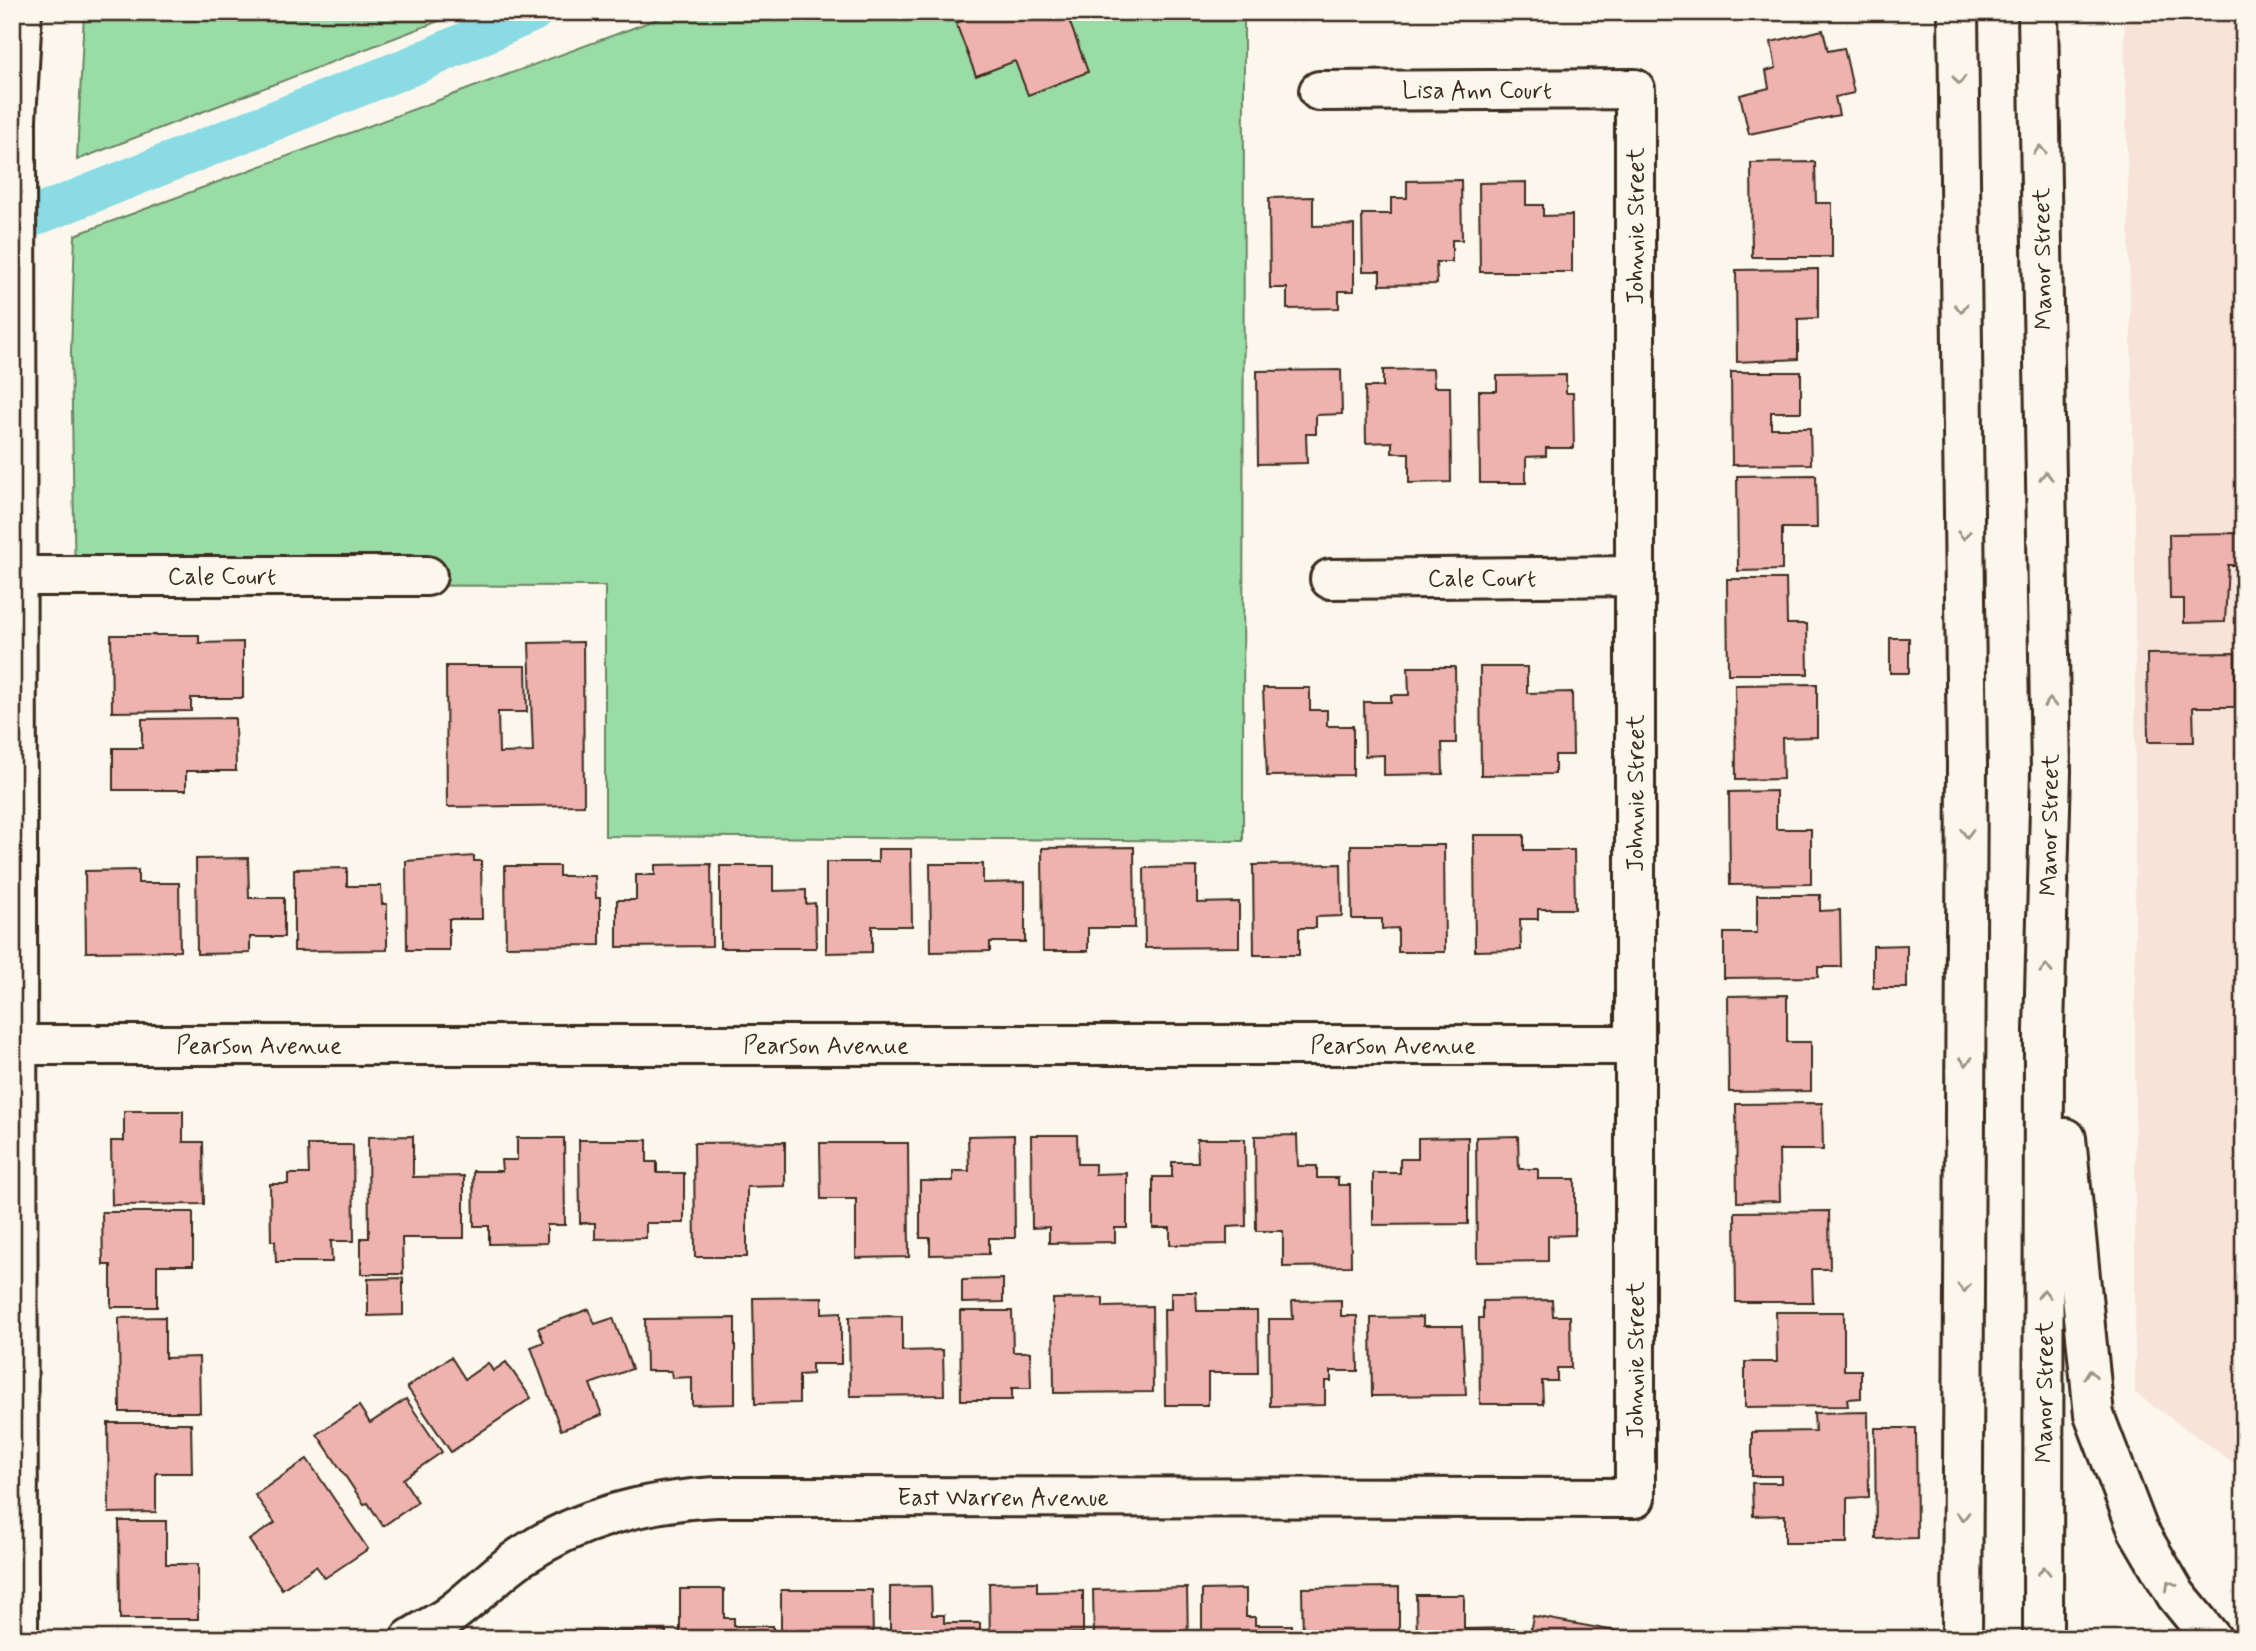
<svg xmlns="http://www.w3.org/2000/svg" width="2256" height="1651" viewBox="0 0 2256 1651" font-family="Mynerve,sans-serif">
<rect width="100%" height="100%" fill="#fbf7ec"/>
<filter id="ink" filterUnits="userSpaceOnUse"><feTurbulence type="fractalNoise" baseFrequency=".0143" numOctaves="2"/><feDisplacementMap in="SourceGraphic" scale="14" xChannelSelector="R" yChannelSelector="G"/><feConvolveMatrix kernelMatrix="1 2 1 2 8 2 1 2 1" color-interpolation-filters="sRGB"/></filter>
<g filter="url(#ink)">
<path fill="#f7e3da" d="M2124,12H2244V1470L2135,1393V525Z"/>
<g fill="#9adca6" stroke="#6a8362" stroke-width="2">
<path d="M84,12H462L77,160Z"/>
<path d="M676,12H1244L1243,841L605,836V586L75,585L71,352L75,235Z"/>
</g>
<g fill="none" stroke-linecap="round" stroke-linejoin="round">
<path stroke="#8adbe4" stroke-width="40" d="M12,225L416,64L533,12"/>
</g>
<g fill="#eeb3af" stroke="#3b2a1e" stroke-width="2">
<path d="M986,12H1066L1088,72L1028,95L1015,61L976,76L956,23Z"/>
<path d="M1732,12H1751L1744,21Z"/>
<path d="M1823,30L1828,51L1844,48L1854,93L1835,97L1839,115L1749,134L1740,95L1769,88L1766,71L1776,68L1771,42Z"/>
<path d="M1815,162L1816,203H1832V257H1752L1751,163Z"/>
<path d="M1461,180L1462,240H1452V262H1436L1437,284L1380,285V271H1363L1362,214H1391V198H1407V181Z"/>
<path d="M1526,182V205H1543V216L1572,215V272H1480L1479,183Z"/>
<path d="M1313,197V226L1354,225V291H1339V308L1287,309V288H1270L1269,198Z"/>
<path d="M1818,269V318L1798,319V359L1737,362L1736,270Z"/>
<path d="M1433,369L1434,387H1450L1451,482L1409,483V453H1392V442L1366,443L1365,387H1383V370Z"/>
<path d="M1341,370L1342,414L1316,415V434H1306L1307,463L1258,464L1257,371Z"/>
<path d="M1731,372H1801V412H1771V428H1810L1811,464L1732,465Z"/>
<path d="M1566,375V393H1573L1574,448H1546V456L1526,457V483H1480L1479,391H1497V376Z"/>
<path d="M1816,475L1817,528H1782V570L1738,571L1737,476Z"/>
<path d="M2238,533V565H2228L2225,622L2184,623V599H2170L2169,534Z"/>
<path d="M1727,579H1786L1787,624H1807L1808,674H1728Z"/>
<path d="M111,635H199V643L243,642V698H191V711L112,712Z"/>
<rect x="1890" y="638" width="19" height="35"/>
<path d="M583,642L584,805L447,807L446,666H526L527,712H498L499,753L533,752L529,643Z"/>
<path d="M2235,653V707H2193L2194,742H2148L2147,654Z"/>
<path d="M1408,667H1455L1456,743H1442L1443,774L1384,775V755L1365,756L1364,702H1391V695H1409Z"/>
<path d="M1480,667H1527V693L1572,692L1573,755H1555V774L1481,775Z"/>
<path d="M1817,684V737L1782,738L1783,779L1736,780L1735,685Z"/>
<path d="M1263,688H1310V710H1327V726H1353V775L1267,776Z"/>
<path d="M235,718L236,771H186V790H113V748H142V719Z"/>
<path d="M1776,791V829H1811V884L1730,885L1729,792Z"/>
<path d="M1474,835H1524V850H1574L1575,909H1538V919H1520L1521,950L1475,951Z"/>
<path d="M1351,845H1444L1445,952H1398V928L1382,929V919H1352Z"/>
<path d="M1134,847L1135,928H1088V951H1043L1042,848Z"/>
<path d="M878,849H911L912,926H872V952L826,953V862H878Z"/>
<path d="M474,856V861H481L482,919H449V950H407L406,861Z"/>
<path d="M248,858L249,898H284V937H250V953L197,954L196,859Z"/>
<path d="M711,864L712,946L617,947V900H636V875H655V865Z"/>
<path d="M930,864H983V883L1025,882V942H990V951L931,952Z"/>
<path d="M1341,864L1342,916L1316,917V928H1299V955H1254L1253,865Z"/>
<path d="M505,866H559V876H595L596,898H600V945L506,946Z"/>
<path d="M720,866H773V891L806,890V904L815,903L816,948H720Z"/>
<path d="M1197,867V903L1239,902V947L1145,948L1144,868Z"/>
<path d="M347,868V886H381L382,904H387V950L294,951V869Z"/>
<path d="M138,870V883H179L180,951L86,952L85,871Z"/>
<path d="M1757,895H1820V911L1840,910L1841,967H1818V977L1724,978V933H1757Z"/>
<path d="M1907,945V988H1873V946Z"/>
<path d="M1787,995V1042H1811V1091L1729,1092L1728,996Z"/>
<path d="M1822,1103L1823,1150H1779L1780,1201L1737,1202L1736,1104Z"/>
<path d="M124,1111H183V1142H203L204,1204L112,1205L111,1141H124Z"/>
<path d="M1014,1135L1015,1238H989V1254L930,1255V1238H920V1181H953V1171H969L968,1136Z"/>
<path d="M1031,1135H1077L1078,1164H1095V1174L1127,1173V1228H1115V1242L1049,1243V1227L1032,1228Z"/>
<path d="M1297,1135L1298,1166H1317V1178H1338V1185H1350L1351,1266L1283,1267V1231H1256L1255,1136Z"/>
<path d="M413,1136V1177L464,1176V1238H402L403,1274H361V1238H369L368,1137Z"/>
<path d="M1518,1136L1519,1169H1538V1179H1575V1235L1548,1236V1261L1477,1262L1476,1137Z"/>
<path d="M1468,1137V1224L1373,1225V1173H1400V1159H1418V1138Z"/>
<path d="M517,1138H564L565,1225H547V1243L489,1244V1226H474L473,1171H502L501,1160H517Z"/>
<path d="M1197,1139H1245L1246,1226L1227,1227V1244L1170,1245V1228H1153V1177H1172V1162H1198Z"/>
<path d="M579,1140H647V1162H657V1173H684V1223H646V1238L595,1239V1223H580Z"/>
<path d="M785,1142V1186L747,1187V1257H695L694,1143Z"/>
<path d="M820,1143H908L909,1257L856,1258V1199H821Z"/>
<path d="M308,1145H353L354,1241H331L332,1262H276L275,1241H271L270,1184H288V1174H309Z"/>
<path d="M1829,1211L1830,1269H1812L1813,1302H1736L1735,1212Z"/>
<path d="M102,1212H193V1265H157V1307H111V1265H103Z"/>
<path d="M403,1278V1315L368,1316V1279Z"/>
<path d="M1003,1279V1302L962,1303V1280Z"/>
<path d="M1171,1292H1196L1197,1311H1257L1258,1373H1208V1405H1165L1164,1309H1171Z"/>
<path d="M822,1297V1313L841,1312V1364H812V1374L799,1375V1403L755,1404L753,1298Z"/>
<path d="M1103,1298V1307L1152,1306L1153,1392L1054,1393L1053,1299Z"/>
<path d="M1341,1300V1316H1357L1358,1371H1331V1381H1325V1405L1270,1406L1269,1319H1293L1292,1301Z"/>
<path d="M1552,1300L1553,1316H1570L1571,1368H1557V1381H1542L1543,1404H1480L1479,1318H1483V1301Z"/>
<path d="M589,1309L595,1324L613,1318L632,1369L590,1384L602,1415L561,1430L531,1347L544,1342L538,1328Z"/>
<path d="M960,1311H1012L1013,1352H1030L1031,1388H1012V1400H961Z"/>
<path d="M1776,1312H1844V1370H1861V1398L1847,1399L1848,1406L1745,1407V1362H1777Z"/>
<path d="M902,1316V1351L943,1350L944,1395L850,1396L849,1317Z"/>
<path d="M165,1317V1358L199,1357L200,1412H120L119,1318Z"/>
<path d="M1423,1317V1326H1462L1466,1395L1372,1396L1371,1318Z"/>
<path d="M735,1318V1404L692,1405V1377L672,1378L671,1371H646L645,1319Z"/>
<path d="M451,1357L465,1379L488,1363L493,1371L506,1362L531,1398L451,1452L407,1387Z"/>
<path d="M406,1399L442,1452L403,1479L418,1502L383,1526L368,1503L364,1504L317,1434L359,1406L370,1423Z"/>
<path d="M1868,1412L1869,1497L1847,1498V1543H1785V1515L1753,1516L1752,1483H1781V1476H1752V1432L1815,1431L1814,1413Z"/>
<path d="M108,1423H191L192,1473H156V1512L109,1513Z"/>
<path d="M1875,1428H1916L1917,1538L1876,1539Z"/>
<path d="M307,1459L368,1549L325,1578L316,1566L282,1589L249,1540L275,1523L255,1495Z"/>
<path d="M119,1521H166V1564H198V1619H120Z"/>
<path d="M1037,1582V1592L1083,1591V1633L1043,1634V1639H990L989,1583Z"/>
<path d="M931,1586L932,1615H944V1623H980V1639H890V1587Z"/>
<path d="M1399,1587V1639H1303L1302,1588Z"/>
<path d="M1187,1588L1188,1639H1094L1093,1590Z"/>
<path d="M680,1589H724V1618H734V1626H773V1639H680Z"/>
<path d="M1246,1589V1617H1255V1625H1292V1639H1202V1590Z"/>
<path d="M781,1590H872L873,1637L781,1639Z"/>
<path d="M1416,1595H1464V1629L1514,1628V1639H1417Z"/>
<path d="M1533,1616L1621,1632L1620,1639H1529Z"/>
<rect x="570" y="1631" width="96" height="8"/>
</g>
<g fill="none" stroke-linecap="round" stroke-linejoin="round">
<g stroke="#3b2a1e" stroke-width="44">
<g id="minor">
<path d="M18,576H427"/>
<path d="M1330,579L1635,576"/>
<path d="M18,1045H1635"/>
<path d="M18,1639L16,119L22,12"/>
<path d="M410,1639C422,1631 435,1625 447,1617C473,1599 495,1574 522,1556C580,1517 647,1501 716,1497L1635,1498V89L1319,91"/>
</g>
</g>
<g stroke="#3b2a1e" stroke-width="44">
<g id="primary">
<path d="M1958,12L1967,765L1962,1639"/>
<path d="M2038,12L2051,771L2044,1030L2043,1639"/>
<path d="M2066,1138L2094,1415L2138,1530L2176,1595L2212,1639"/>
</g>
</g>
<use href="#minor" stroke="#fbf7ec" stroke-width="38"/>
<use href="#primary" stroke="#fbf7ec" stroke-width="38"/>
</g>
<defs><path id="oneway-chevron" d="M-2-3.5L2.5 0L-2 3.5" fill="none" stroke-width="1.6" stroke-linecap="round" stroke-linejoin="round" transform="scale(1.75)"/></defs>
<g stroke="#9b9085">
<use href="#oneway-chevron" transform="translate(1959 80) rotate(89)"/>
<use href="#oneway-chevron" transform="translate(2040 150) rotate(-91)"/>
<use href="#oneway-chevron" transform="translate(1961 308) rotate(89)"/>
<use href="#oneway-chevron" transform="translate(2046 476) rotate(-91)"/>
<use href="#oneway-chevron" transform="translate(1964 535) rotate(89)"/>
<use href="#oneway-chevron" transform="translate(2050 703) rotate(-91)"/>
<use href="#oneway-chevron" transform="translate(1967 833) rotate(90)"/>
<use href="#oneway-chevron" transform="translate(2046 969) rotate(-89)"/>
<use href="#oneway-chevron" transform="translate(1966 1061) rotate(90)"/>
<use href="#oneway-chevron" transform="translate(1964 1288) rotate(90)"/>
<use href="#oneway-chevron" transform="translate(2044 1294) rotate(-90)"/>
<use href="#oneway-chevron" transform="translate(2090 1374) rotate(-96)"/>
<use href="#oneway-chevron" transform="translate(1963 1516) rotate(90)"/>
<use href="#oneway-chevron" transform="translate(2044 1571) rotate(-90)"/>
<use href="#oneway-chevron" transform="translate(2170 1585) rotate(-120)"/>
</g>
</g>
<g text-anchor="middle" stroke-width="6" stroke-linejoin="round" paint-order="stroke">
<g font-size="24" fill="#3b2a1e" stroke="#fbf7ec">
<text x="1477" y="98">Lisa Ann Court</text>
<text transform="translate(1635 226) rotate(-90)" y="8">Johnnie Street</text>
<text transform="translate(2042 259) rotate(-91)" y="8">Manor Street</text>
<text x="222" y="584">Cale Court</text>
<text x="1482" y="586">Cale Court</text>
<text transform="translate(1635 793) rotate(-90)" y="8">Johnnie Street</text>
<text transform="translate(2049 825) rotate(-89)" y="8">Manor Street</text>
<text x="259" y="1053">Pearson Avenue</text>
<text x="826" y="1053">Pearson Avenue</text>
<text x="1393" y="1053">Pearson Avenue</text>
<text transform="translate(1635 1360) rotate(-90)" y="8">Johnnie Street</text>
<text transform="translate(2044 1392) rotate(-90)" y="8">Manor Street</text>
<text x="1003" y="1505">East Warren Avenue</text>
</g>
</g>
<rect width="2256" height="1651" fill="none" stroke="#fbf7ec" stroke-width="42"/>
<rect x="21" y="21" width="2214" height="1609" fill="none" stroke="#3b2a1e" stroke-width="2.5" filter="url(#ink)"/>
</svg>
